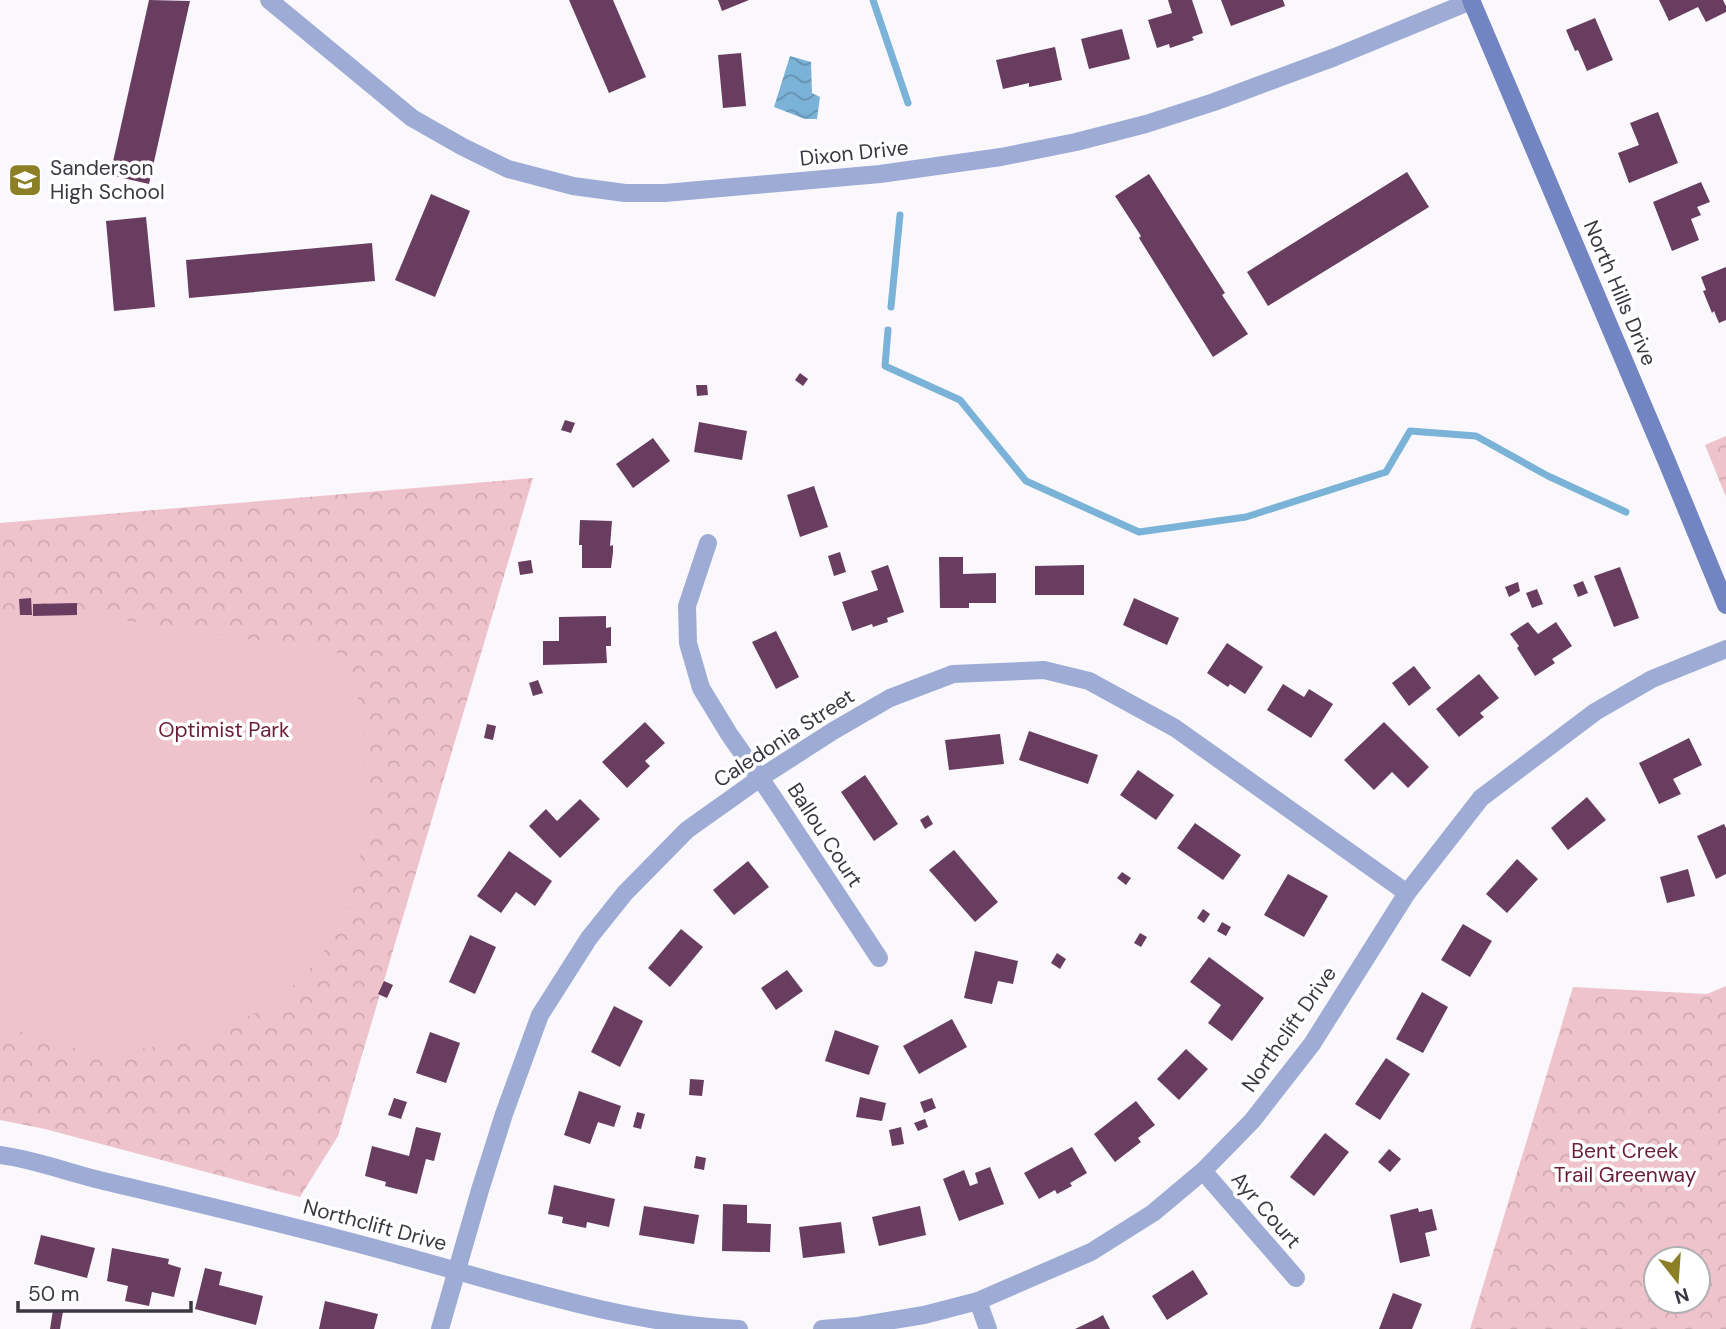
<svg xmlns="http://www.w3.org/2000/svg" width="1726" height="1329" viewBox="0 0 1726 1329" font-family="'DM Sans',sans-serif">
<defs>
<pattern id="park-crowns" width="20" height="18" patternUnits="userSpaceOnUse" patternTransform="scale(1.75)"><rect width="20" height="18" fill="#efc3cb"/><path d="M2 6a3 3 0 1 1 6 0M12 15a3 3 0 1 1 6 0" fill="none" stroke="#cea8b0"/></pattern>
<pattern id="water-waves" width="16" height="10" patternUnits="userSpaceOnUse" patternTransform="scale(1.75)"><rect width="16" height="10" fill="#7bb2d7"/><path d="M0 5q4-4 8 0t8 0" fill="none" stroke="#6692b0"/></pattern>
</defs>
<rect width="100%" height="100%" fill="#faf8fd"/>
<g fill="url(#park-crowns)" fill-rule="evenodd">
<path d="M1726,436V497L1705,445Z"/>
<path d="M533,478L338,1136L300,1197L45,1129L0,1120V523Z"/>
<path d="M1726,986V1329H1470L1573,987L1707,994ZM1656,1259H1698V1301H1656Z"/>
</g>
<path fill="#efc3cb" d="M77,613L339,653L364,713L365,827L352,897L321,957L275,1004L198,1040L101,1055L42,1039L0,1025V620L33,614Z"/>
<path fill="url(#water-waves)" d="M790,56L811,62L812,93L820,97L817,119H805L774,107Z"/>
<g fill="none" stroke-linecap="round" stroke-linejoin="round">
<g stroke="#7bb2d7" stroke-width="7">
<path d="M873,0L908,103"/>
<path d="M891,307L900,215"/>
<path d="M888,330L885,366L960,400L1026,481L1139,532L1246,517L1386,472L1410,431L1476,436L1548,476L1626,512"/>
</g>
</g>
<g fill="#683d60">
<path d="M149,0L190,1L149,184L110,175Z"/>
<path d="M569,0H613L646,77L609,93Z"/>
<path d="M718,0H749L722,11Z"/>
<path d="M1168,0H1192L1203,33L1192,37L1194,40L1170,48L1169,44L1157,48L1148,20L1172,13Z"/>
<path d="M1221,0H1283L1285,6L1231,26Z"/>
<path d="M1659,0H1723L1726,6V12L1706,22L1698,7L1669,21Z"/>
<path d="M1595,18L1613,60L1587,71L1578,50L1575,51L1566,30Z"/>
<path d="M1122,29L1130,59L1089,69L1081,39Z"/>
<path d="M1055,47L1062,80L1029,87V83L1003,89L996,60Z"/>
<path d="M741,53L746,106L723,108L718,55Z"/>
<path d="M1658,112L1678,163L1629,183L1618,153L1639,145L1630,123Z"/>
<path d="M1407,172L1429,207L1268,306L1247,272Z"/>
<path d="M1149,174L1225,293L1222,295L1248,334L1213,357L1139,238L1141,236L1115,196Z"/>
<path d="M1701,182L1710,202L1697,207L1701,215L1691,219L1699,240L1672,251L1653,202Z"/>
<path d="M431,194L470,211L435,297L395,280Z"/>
<path d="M146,217L155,307L114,311L106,221Z"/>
<path d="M372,243L375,281L189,298L186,260Z"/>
<path d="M1726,267V320L1719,323L1714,311L1712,313L1703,291L1706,290L1701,277Z"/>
<path d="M800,373L808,379L803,386L795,380Z"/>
<path d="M696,385H707L708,395L697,396Z"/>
<path d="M565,420L575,423L571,433L561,430Z"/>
<path d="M699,422L747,431L742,460L694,452Z"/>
<path d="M653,438L670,461L633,488L616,464Z"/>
<path d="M814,486L828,527L800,537L787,495Z"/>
<path d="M580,520L612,521L610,546L613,545V552L611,568H582V545H579Z"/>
<path d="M840,552L846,572L834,576L828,556Z"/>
<path d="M939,557H963V574L996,573V603H969V608H940Z"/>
<path d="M531,560L533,573L520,575L518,562Z"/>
<path d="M888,565L904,612L887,618L888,622L873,627L872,624L852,631L842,602L878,590L871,571Z"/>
<path d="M1084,565V595H1035V566Z"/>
<path d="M1620,567L1639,618L1614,627L1594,576Z"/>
<path d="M1583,581L1588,593L1578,597L1573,585Z"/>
<path d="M1518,582L1520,591L1509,597L1505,587Z"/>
<path d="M1537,589L1543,604L1532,608L1526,593Z"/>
<path d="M31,598L32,615H20L19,599Z"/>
<path d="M1134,598L1179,618L1167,645L1123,625Z"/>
<path d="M77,603V615L33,616V604Z"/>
<path d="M606,616V628L611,627V646H606L607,663L543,665V641H559V617Z"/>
<path d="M1528,622L1538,634L1556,622L1572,646L1552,659L1555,663L1535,676L1517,648L1519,646L1510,634Z"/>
<path d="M776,631L799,677L776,689L752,642Z"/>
<path d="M1227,643L1263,667L1245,694L1230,684L1228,687L1207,673Z"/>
<path d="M1414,666L1431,688L1409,706L1392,683Z"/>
<path d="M1479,674L1499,698L1480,713L1484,717L1459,737L1436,709Z"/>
<path d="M538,680L543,693L533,696L529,683Z"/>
<path d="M1283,684L1304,697L1309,689L1333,704L1311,738L1267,710Z"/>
<path d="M645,722L665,743L645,761L650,766L627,788L602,762Z"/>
<path d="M1384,722L1429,767L1408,788L1392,772L1374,790L1344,760Z"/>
<path d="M487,724L496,726L493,740L484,738Z"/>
<path d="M1029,731L1098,755L1088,784L1019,760Z"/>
<path d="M1000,734L1004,764L949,770L945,740Z"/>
<path d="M1689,738L1702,765L1673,779L1681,794L1659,804L1639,763Z"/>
<path d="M1138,770L1174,795L1156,820L1120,795Z"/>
<path d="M865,775L898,824L874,841L841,792Z"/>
<path d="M1587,797L1606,820L1568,850L1551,828Z"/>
<path d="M580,799L600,819L560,858L529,826L546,809L557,821Z"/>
<path d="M928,815L933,824L925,829L920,820Z"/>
<path d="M1195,823L1241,855L1223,880L1177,848Z"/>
<path d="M1724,824L1726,828V874L1716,879L1697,836Z"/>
<path d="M954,850L998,902L975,922L929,870Z"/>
<path d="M509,851L552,881L535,906L516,892L501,913L477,896Z"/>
<path d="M1517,859L1538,879L1507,913L1486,894Z"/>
<path d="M748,861L769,887L734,915L713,890Z"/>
<path d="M1688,869L1695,896L1667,903L1660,877Z"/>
<path d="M1122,872L1131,878L1126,885L1117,878Z"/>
<path d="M1288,874L1328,896L1304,937L1264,915Z"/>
<path d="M1203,909L1210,914L1204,923L1197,918Z"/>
<path d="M1222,922L1231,927L1226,936L1217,931Z"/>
<path d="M1463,924L1492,941L1470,977L1441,960Z"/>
<path d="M681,929L703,947L670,987L648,968Z"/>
<path d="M1140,933L1147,937L1141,947L1134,943Z"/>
<path d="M470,935L496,947L475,994L449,982Z"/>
<path d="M975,951L1018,961L1013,984L998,981L992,1004L964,998Z"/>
<path d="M1057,953L1066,959L1060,969L1051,963Z"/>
<path d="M1209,957L1264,998L1232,1041L1208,1023L1221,1005L1190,982Z"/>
<path d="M787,970L803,991L776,1010L761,988Z"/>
<path d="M384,981L393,985L387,998L378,994Z"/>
<path d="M1422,992L1448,1007L1423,1053L1396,1039Z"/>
<path d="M614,1006L643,1021L620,1067L591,1052Z"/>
<path d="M952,1019L967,1047L919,1074L903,1046Z"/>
<path d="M835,1030L879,1046L869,1075L825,1061Z"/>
<path d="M430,1032L460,1043L446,1083L416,1073Z"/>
<path d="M1186,1049L1208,1069L1179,1100L1157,1079Z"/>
<path d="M1386,1058L1410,1074L1380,1120L1355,1104Z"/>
<path d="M690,1079L704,1080L702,1096L689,1095Z"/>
<path d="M579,1091L621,1106L614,1127L598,1122L590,1144L564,1135Z"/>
<path d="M860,1097L886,1103L882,1121L856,1117Z"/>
<path d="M394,1098L407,1102L401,1119L388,1115Z"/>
<path d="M932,1098L936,1108L924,1113L920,1102Z"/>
<path d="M1136,1101L1155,1125L1138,1138L1141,1142L1115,1162L1094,1134Z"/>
<path d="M637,1112L645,1114L641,1129L633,1127Z"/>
<path d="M925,1119L928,1127L918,1131L914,1123Z"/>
<path d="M416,1127L441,1133L434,1161L426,1159L417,1194L385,1186L386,1182L365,1176L372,1146L409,1156Z"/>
<path d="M901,1127L904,1144L892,1146L889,1130Z"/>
<path d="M1325,1133L1349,1152L1314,1196L1290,1177Z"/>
<path d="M1072,1147L1087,1173L1070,1183L1072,1186L1057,1194L1055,1190L1039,1199L1024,1173Z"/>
<path d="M1389,1149L1401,1159L1390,1172L1378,1162Z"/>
<path d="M696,1156L706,1158L704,1170L694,1168Z"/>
<path d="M990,1167L1004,1204L959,1221L943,1179L964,1170L970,1186L978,1183L975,1173Z"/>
<path d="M554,1185L615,1199L609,1227L587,1222L586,1228L562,1223L563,1217L548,1214Z"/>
<path d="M723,1204L747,1205V1223L771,1224L770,1252L722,1251Z"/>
<path d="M644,1206L699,1215L694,1244L639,1235Z"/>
<path d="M920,1206L926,1235L879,1246L872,1217Z"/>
<path d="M1418,1208L1419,1212L1432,1209L1437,1230L1425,1233L1430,1256L1400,1263L1390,1215Z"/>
<path d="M841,1222L845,1253L803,1258L799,1227Z"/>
<path d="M41,1235L95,1248L87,1278L34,1264Z"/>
<path d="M112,1248L169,1259L168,1264L181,1268L174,1297L152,1292L149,1306L125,1301L128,1286L107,1281Z"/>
<path d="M205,1268L222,1272L219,1285L263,1296L256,1325L195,1309Z"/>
<path d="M1193,1270L1208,1294L1167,1320L1152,1296Z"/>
<path d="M1393,1293L1422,1304L1412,1329H1379Z"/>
<path d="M325,1301L378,1314L374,1329H319Z"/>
<path d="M53,1310L63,1311L60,1329H50Z"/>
<path d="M1103,1315L1110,1329H1075L1096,1319Z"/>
</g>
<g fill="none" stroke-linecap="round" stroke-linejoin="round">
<g stroke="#9dabd5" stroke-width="18">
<path d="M708,543L687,606L688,643L701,688L729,734L773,797L879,958"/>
<path d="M1203,1171L1296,1278"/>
<path d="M978,1301L988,1329"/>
<path d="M440,1329L480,1190L504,1114L540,1015L589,938L625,893L687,830L760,778L833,731L890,698L953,674L1044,670L1089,681L1175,728L1407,893"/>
</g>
<g stroke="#9dabd5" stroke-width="18">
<path d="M269,0L412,118L463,147L508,169L573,186L625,193H665L880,174L1001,157L1076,142L1146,124L1214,102L1335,57L1471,1"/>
<path d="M0,1155C37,1160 72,1174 108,1182C208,1206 308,1229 407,1257C516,1287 626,1324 739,1329"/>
<path d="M822,1329L858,1326L924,1315L978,1301L1091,1252L1153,1213L1203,1171L1252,1121L1312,1044L1407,893L1481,798L1595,712L1652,679L1726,649"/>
</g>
<path stroke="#7284c1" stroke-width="18" d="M1471,0L1667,462L1726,605"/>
</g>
<defs>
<g id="school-square" transform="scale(1.75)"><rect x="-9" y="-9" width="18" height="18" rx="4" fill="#8d7f26" stroke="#fff"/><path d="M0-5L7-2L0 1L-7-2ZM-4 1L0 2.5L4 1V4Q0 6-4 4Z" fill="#fff"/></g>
</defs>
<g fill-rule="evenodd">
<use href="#school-square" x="25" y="180"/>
</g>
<g text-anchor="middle" stroke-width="7" stroke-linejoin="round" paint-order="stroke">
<g font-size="21" fill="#3b3742" stroke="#fff">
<text transform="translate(854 153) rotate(-6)" y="7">Dixon Drive</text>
<text transform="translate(1620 293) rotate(67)" y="7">North Hills Drive</text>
<text transform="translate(784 738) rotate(-33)" y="7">Caledonia Street</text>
<text transform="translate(825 835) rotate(57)" y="7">Ballou Court</text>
<text transform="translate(1289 1029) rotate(-55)" y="7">Northclift Drive</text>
<text transform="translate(1266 1210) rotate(49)" y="7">Ayr Court</text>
<text transform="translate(375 1225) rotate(15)" y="7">Northclift Drive</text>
</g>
<g font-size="21" fill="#3b3742" stroke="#fff" text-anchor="start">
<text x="50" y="175">Sanderson<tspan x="50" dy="24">High School</tspan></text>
</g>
<g font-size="21" fill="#6a1e35" stroke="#fff">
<text x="224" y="737">Optimist Park</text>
<text x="1625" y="1158">Bent Creek<tspan x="1625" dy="24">Trail Greenway</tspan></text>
</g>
</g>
<g transform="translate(1677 1280) rotate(163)"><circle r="33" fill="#ffffff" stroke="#b1afb3" stroke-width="2"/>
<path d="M0-5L12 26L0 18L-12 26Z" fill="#8d7f26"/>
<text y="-10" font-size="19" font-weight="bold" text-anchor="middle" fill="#3b3742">N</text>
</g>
<path d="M18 1301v10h173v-10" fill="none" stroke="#3b3742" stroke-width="3.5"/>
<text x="28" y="1301" font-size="21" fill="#3b3742" stroke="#ffffff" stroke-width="5" paint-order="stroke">50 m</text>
</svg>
